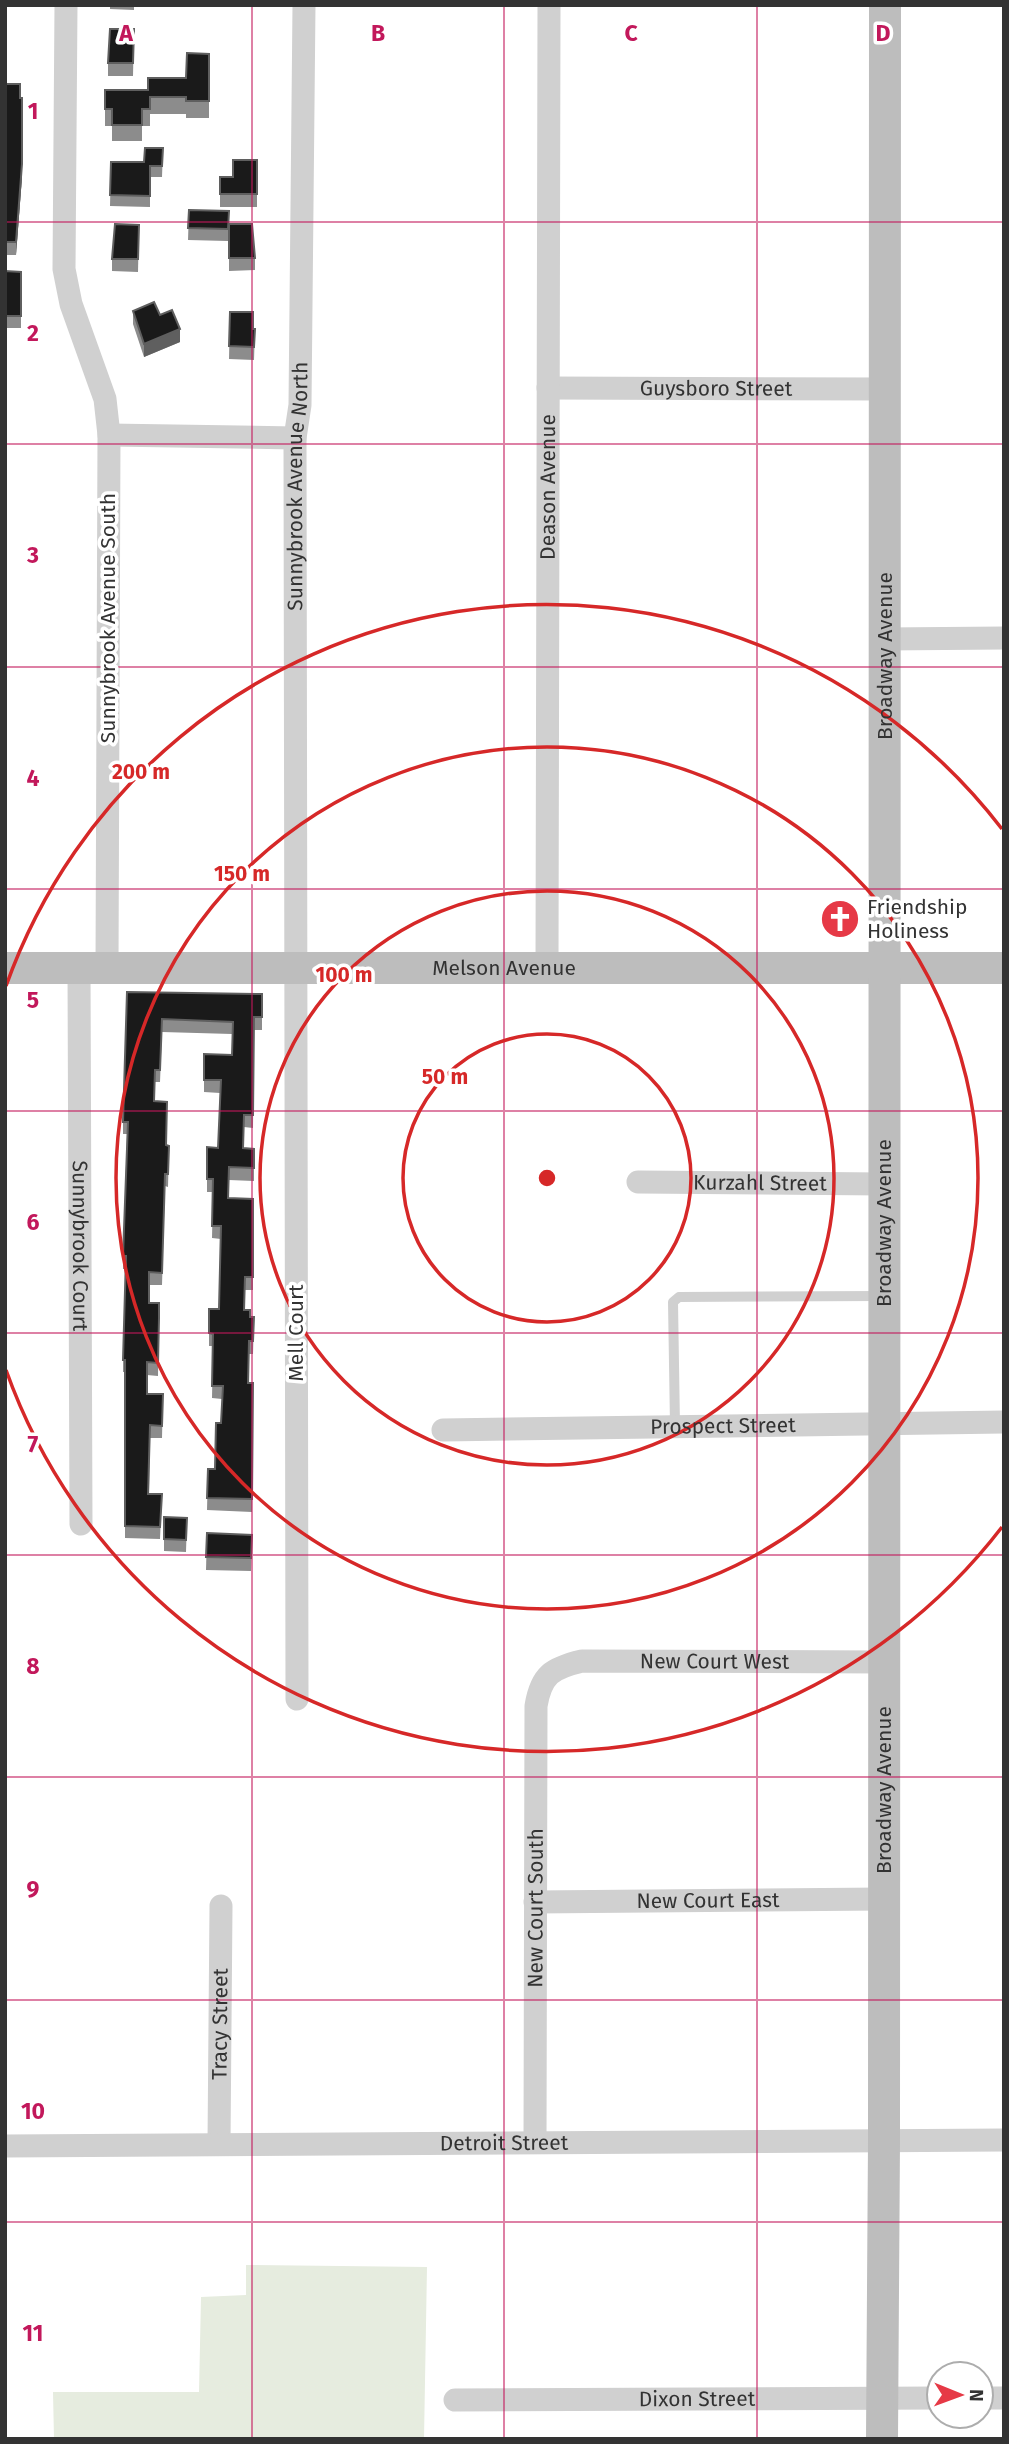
<svg xmlns="http://www.w3.org/2000/svg" width="1009" height="2444" viewBox="0 0 1009 2444" font-family="'Fira Sans',sans-serif">
<rect width="100%" height="100%" fill="#fff"/>
<path fill="#e6ecdf" d="M246,2265L427,2267L424,2439H54L53,2392H199L201,2297L246,2295Z"/>
<g fill="none" stroke-linecap="round" stroke-linejoin="round">
<path stroke="#d0d0d0" stroke-width="10" d="M675,1426L673,1302L679,1297L881,1296"/>
<g stroke="#d0d0d0" stroke-width="23">
<path d="M66,5L64,269L71,304L105,399L109,435L107,968"/>
<path id="s1" d="M548,388L885,389"/>
<path d="M109,435L295,438"/>
<path d="M884,639L1004,638"/>
<path id="s2" d="M79,968L81,1524"/>
<path id="s3" d="M547,968L549,5"/>
<path id="s4" d="M638,1182L884,1184"/>
<path id="s5" d="M443,1430L1004,1422"/>
<path id="s6" d="M297,1699L295,438L300,405L304,5"/>
<path id="s7" d="M535,1902L883,1899"/>
<path id="s8" d="M535,2142L536,1706C541,1675 552,1668 582,1661L883,1662"/>
<path id="s9" d="M219,2143L221,1906"/>
<path id="s10" d="M5,2146L1004,2140"/>
<path d="M981,2398H1004"/>
<path id="s11" d="M455,2400L939,2398"/>
</g>
<g stroke="#bdbdbd" stroke-width="32">
<path id="s12" d="M5,968H1004"/>
<path id="s13" d="M882,2439L884,2141L885,5"/>
</g>
</g>
<g fill="#8c8c8c">
<path d="M110,5H134V10L110,9Z"/>
<path d="M134,29L133,76H108V63Z"/>
<path d="M209,54V118H186V114H150V126H142V141H112V126H105V90H148L186,78Z"/>
<path d="M5,84L22,177L16,255H5Z"/>
<path d="M163,148L162,177H150V207L110,206L111,162H144Z"/>
<path d="M257,160V207H220V177H233Z"/>
<path d="M189,210L229,211L228,241L188,240Z"/>
<path d="M229,224L255,258V270L229,271Z"/>
<path d="M139,225L138,272L112,271V259Z"/>
<path d="M5,271L21,272V328H5Z"/>
<path d="M133,311L160,315L180,342L144,357L133,324Z"/>
<path d="M230,312L253,329H255L254,360L229,359Z"/>
<path d="M127,992L262,994V1030H254L253,1128L244,1127L243,1148L254,1149V1181L229,1180V1198L253,1199V1290H245L244,1310L250,1317H254L253,1354H249V1383H253L252,1512L207,1510L208,1469H215L221,1423L222,1399L212,1398L213,1346H209V1333L219,1309L221,1239L212,1238L213,1192H207V1147L218,1148L220,1093L204,1092V1054L232,1055V1034L162,1032L160,1082H155V1101L166,1145L169,1146L168,1187L165,1186L162,1285H149V1303H159L158,1376L147,1375V1394H163L162,1438H150L149,1494H162L160,1539L125,1538V1372H123V1360L126,1269H123V1256L127,1134H123V1122Z"/>
<path d="M187,1518L186,1552L164,1551V1539Z"/>
<path d="M207,1533L252,1535L251,1571L206,1570Z"/>
</g>
<g fill="#5f5f5f">
<path d="M22,98V177L16,255V242Z"/>
<path d="M180,329V342L144,357V344Z"/>
</g>
<g fill="#1a1a1a" stroke="#5f5f5f" stroke-width="2">
<path d="M110,29H134L133,63H108Z"/>
<path d="M187,53L209,54V101H186V97H150V109H142V125H112V109H105V90H148V78H186Z"/>
<path d="M5,84H20V98H22V164L16,242H5Z"/>
<path d="M145,148H163L162,166H150V196L110,195L111,162H144Z"/>
<path d="M233,160H257V194H220V177H233Z"/>
<path d="M189,210L229,211L228,229L188,228Z"/>
<path d="M115,224L139,225L138,259H112Z"/>
<path d="M229,224H252L255,258H229Z"/>
<path d="M5,271L21,272V316H5Z"/>
<path d="M154,302L160,315L172,310L180,329L144,344L133,311Z"/>
<path d="M230,312H253V329H255L254,347L229,346Z"/>
<path d="M127,992L262,994V1017H254L253,1115H244L243,1148L254,1149V1168L229,1167L228,1198L253,1199V1277H245L244,1310H250V1317H254L253,1341H249L248,1383H253L252,1499L207,1498L208,1469H215L216,1423H221L223,1386H212L213,1334L209,1333V1309H219L221,1226H212L213,1179H207V1147L218,1148L221,1080H204V1054L232,1055L233,1022L162,1019L160,1070H155L154,1101L167,1102L166,1145L169,1146L168,1174H165L162,1273L149,1272V1303H159V1318L158,1363L147,1362V1394H163L162,1426L150,1425L148,1494H162L160,1527L125,1526V1360H123L126,1256H123L128,1122H123Z"/>
<path d="M164,1517L187,1518L186,1540L164,1539Z"/>
<path d="M207,1533L252,1535L251,1558L206,1557Z"/>
</g>
<path fill="none" stroke="#c2185b" stroke-width="2" stroke-opacity="0.55" d="M252,5V2439M504,5V2439M757,5V2439M5,222H1004M5,444H1004M5,667H1004M5,889H1004M5,1111H1004M5,1333H1004M5,1555H1004M5,1777H1004M5,2000H1004M5,2222H1004"/>
<g fill="none" stroke="#d62828" stroke-width="3.5">
<circle cx="547" cy="1178" r="144"/>
<circle cx="547" cy="1178" r="287"/>
<circle cx="547" cy="1178" r="431"/>
<path d="M1002 1527A574 574 0 0 1 6 1370M6 986A574 574 0 0 1 1002 829"/>
</g>
<defs>
<g id="church-disc" transform="scale(2.0125)"><circle r="9.5" fill="#e63946" stroke="#fff"/><path d="M-1.2-6h2.4v3.5h3.3v2.4h-3.3V6h-2.4V-.1h-3.3v-2.4h3.3Z" fill="#fff"/></g>
</defs>
<g fill-rule="evenodd">
<use href="#church-disc" x="840" y="919"/>
</g>
<g text-anchor="middle" stroke-width="7" stroke-linejoin="round" paint-order="stroke">
<g font-size="21" fill="#333" stroke="#fff">
<text dy="7" stroke="none"><textPath href="#s1" startOffset="168">Guysboro Street</textPath></text>
<text dy="7" stroke="none"><textPath href="#s3" startOffset="481">Deason Avenue</textPath></text>
<text dy="7" stroke="none"><textPath href="#s6" startOffset="1213">Sunnybrook Avenue North</textPath></text>
<text transform="translate(108 618) rotate(-90)" y="7">Sunnybrook Avenue South</text>
<text dy="7" stroke="none"><textPath href="#s13" startOffset="1783">Broadway Avenue</textPath></text>
<text dy="7" stroke="none"><textPath href="#s12" startOffset="499">Melson Avenue</textPath></text>
<text dy="7" stroke="none"><textPath href="#s4" startOffset="122">Kurzahl Street</textPath></text>
<text dy="7" stroke="none"><textPath href="#s13" startOffset="1216">Broadway Avenue</textPath></text>
<text dy="7" stroke="none"><textPath href="#s2" startOffset="278">Sunnybrook Court</textPath></text>
<text transform="translate(296 1333) rotate(-90)" y="7">Mell Court</text>
<text dy="7" stroke="none"><textPath href="#s5" startOffset="280">Prospect Street</textPath></text>
<text dy="7" stroke="none"><textPath href="#s8" startOffset="639">New Court West</textPath></text>
<text dy="7" stroke="none"><textPath href="#s13" startOffset="649">Broadway Avenue</textPath></text>
<text dy="7" stroke="none"><textPath href="#s7" startOffset="173">New Court East</textPath></text>
<text dy="7" stroke="none"><textPath href="#s8" startOffset="234">New Court South</textPath></text>
<text dy="7" stroke="none"><textPath href="#s9" startOffset="119">Tracy Street</textPath></text>
<text dy="7" stroke="none"><textPath href="#s10" startOffset="499">Detroit Street</textPath></text>
<text dy="7" stroke="none"><textPath href="#s11" startOffset="242">Dixon Street</textPath></text>
</g>
<g font-size="21" fill="#333" stroke="#fff" text-anchor="start">
<text x="867" y="914">Friendship<tspan x="867" dy="24">Holiness</tspan></text>
</g>
</g>
<g font-size="23" text-anchor="middle" font-weight="bold" fill="#c2185b" stroke="#fff" stroke-width="7" stroke-linejoin="round" paint-order="stroke">
<text x="126" y="41">A</text>
<text x="378" y="41">B</text>
<text x="631" y="41">C</text>
<text x="883" y="41">D</text>
<text x="33" y="119">1</text>
<text x="33" y="341">2</text>
<text x="33" y="563">3</text>
<text x="33" y="786">4</text>
<text x="33" y="1008">5</text>
<text x="33" y="1230">6</text>
<text x="33" y="1452">7</text>
<text x="33" y="1674">8</text>
<text x="33" y="1897">9</text>
<text x="33" y="2119">10</text>
<text x="33" y="2341">11</text>
</g>
<circle cx="547" cy="1178" r="10" fill="#d62828" stroke="#fff" stroke-width="3.5"/>
<g font-size="21" text-anchor="middle" font-weight="bold" fill="#d62828" stroke="#fff" stroke-width="7" stroke-linejoin="round" paint-order="stroke">
<text x="141" y="779">200 m</text>
<text x="242" y="881">150 m</text>
<text x="344" y="982">100 m</text>
<text x="445" y="1084">50 m</text>
</g>
<rect width="1009" height="2444" fill="none" stroke="#333333" stroke-width="14"/>
<g transform="translate(960 2395) rotate(91)"><circle r="33" fill="#ffffff" stroke="#adadad" stroke-width="2"/>
<path d="M0-5L12 26L0 18L-12 26Z" fill="#e63946"/>
<text y="-10" font-size="19" font-weight="bold" text-anchor="middle" fill="#333333">N</text>
</g>
</svg>
